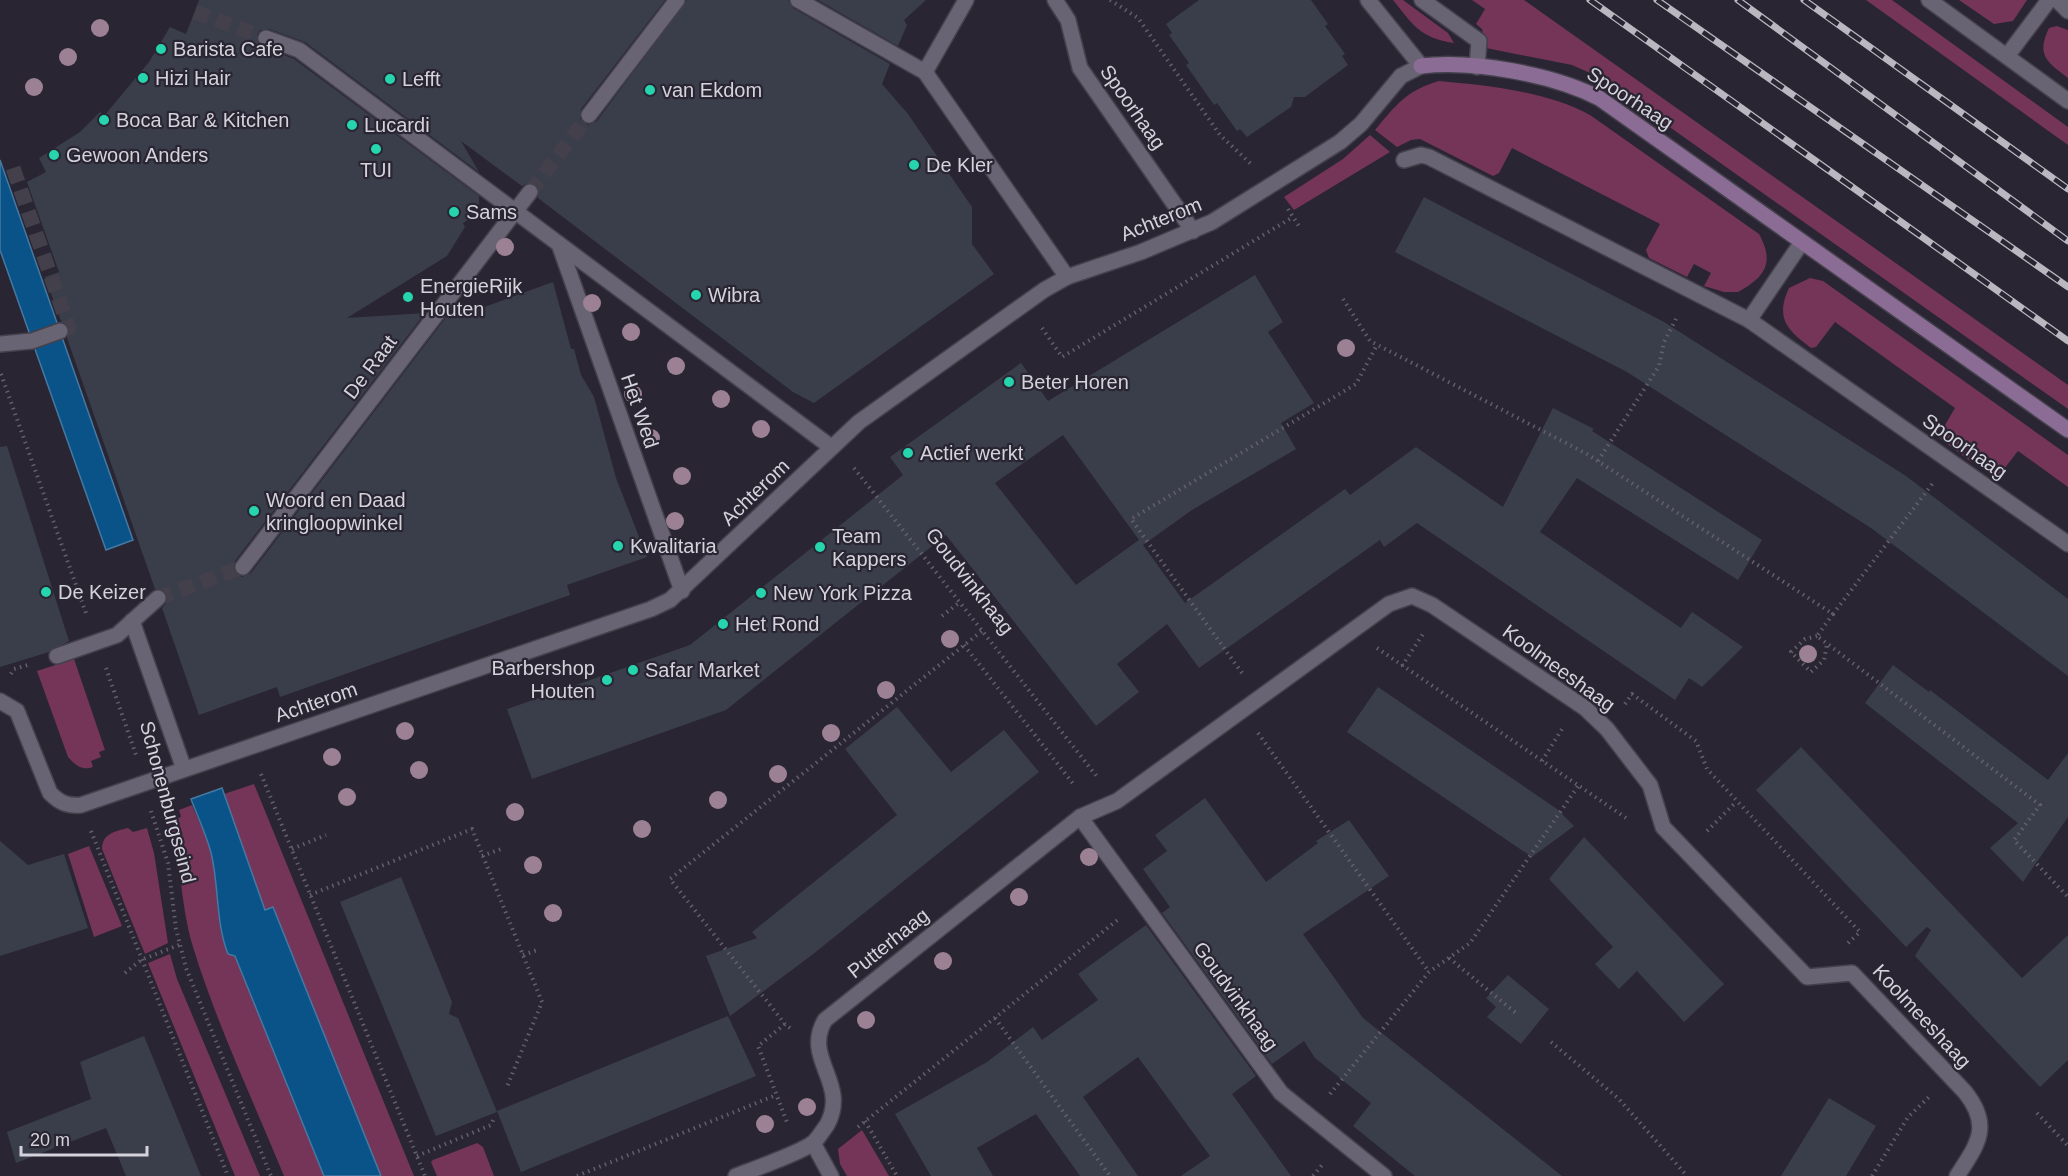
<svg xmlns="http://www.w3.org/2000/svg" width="2068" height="1176" viewBox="0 0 2068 1176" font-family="Arial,sans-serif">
<rect width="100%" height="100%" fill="#292532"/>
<g fill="#753558">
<path d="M1393,0H1403L1448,33L1454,43C1420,38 1413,25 1393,0Z"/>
<path d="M1472,0H1524L2068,385V409L1599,77L1572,65L1486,48L1482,29L1476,24L1485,9Z"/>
<path d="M1866,0H1892L2068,127V145Z"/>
<path d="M1959,0H2027L2013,21L1994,24Z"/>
<path d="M2057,26L2068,30V78C2047,62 2036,55 2049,28Z"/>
<path d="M1439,81C1486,85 1549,92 1590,115L1759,234C1775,263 1765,277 1738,292H1724L1704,286L1711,273L1694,264L1687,277L1649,258L1646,250L1660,224L1512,148L1499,173L1493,176L1420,139L1411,140L1397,147L1375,130C1396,105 1407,90 1439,81Z"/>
<path d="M1370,135L1390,152L1294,210L1284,197L1343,159Z"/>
<path d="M1810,278L1823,281L2068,455V487L2018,451L2000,474L1990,475L1988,473L1995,462L1982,452L1977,453L1971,462L1938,437L1955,408L1835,322L1816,347L1811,348C1787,330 1775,318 1789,288Z"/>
<path d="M74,659L105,750L99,752L101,757L91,761L93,767C82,771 75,765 68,757L37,671Z"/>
<path d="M254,784L414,1176H381L273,907L265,910L224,794Z"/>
<path d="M192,805C199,822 209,840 212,858C219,890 215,924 228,954L235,956L324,1176H284C253,1100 217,1025 193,947C180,905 183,865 167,822L181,817L179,810Z"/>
<path d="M128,828L133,832L147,828L154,853L168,943L145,954L102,849C102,834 115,831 128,828Z"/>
<path d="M89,846L122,926L94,937L68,854Z"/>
<path d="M170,954L177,979L260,1176H235L148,963Z"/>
<path d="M862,1130L889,1176H847L840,1164L838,1149Z"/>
<path d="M477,1143L483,1147L494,1176H437L431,1162L433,1160Z"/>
</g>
<g fill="#095389" stroke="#4679a2" stroke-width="1.5">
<path d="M0,160L133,540L106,550L0,250Z"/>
<path d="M222,788L265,910L273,907L381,1176H324L235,956L228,954C216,924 219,890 212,857C208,838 198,818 191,799Z"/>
</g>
<g fill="#3a3e4b" fill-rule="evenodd">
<path d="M199,0H665L581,109L580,119L588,125L597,121L687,0H788L793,8L890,64L882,84L908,114L972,207V244L994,274L814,403L793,392L538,198L539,189L535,184L527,183L522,186L461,141L479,172L305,42L269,29L260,30L257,35L259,45L294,59L479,196V213L463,223L465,227L447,256L347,318L425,313L235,561L234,571L242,577L251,573L451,311L476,310L553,282L571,349H574L581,375L594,397L616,478L647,557L567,585L570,595L459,634L280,697L277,687L199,715L162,608L167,602V595L162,589H155L67,338L69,328L61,321L45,277L59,272L27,182L46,172L39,158L80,132L100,112L104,116L149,62L170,27L186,34Z"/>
<path d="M818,0H926L904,20L907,25L898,46Z"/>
<path d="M1199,0H1311L1328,24L1325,26L1345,54L1342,56L1348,65L1305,97H1294L1291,107L1247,137L1240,129L1237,131L1217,103L1214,105L1186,65L1189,63L1169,35L1172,33L1166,24Z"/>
<path d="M1424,197L1664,322L1906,476L2068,599V676L1871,528L1627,372L1395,252Z"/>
<path d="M1255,275L1283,322L1268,332L1314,403L1281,423L1296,449L1192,510L1143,545L1185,603L1345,489L1350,495L1416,447L1503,507L1553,408L1594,429L1592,431L1762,540L1738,580L1577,478L1540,532L1681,628L1692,612L1743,647L1702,687L1689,678L1675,700L1417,523L1384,547L1380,540L1199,668L1167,624L1117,664L1139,692L1096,726L946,535L726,710L532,779L507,709L690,645L903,475L890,457L1021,363L1048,401ZM1063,435L1139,540L1076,585L995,483Z"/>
<path d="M7,446L69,641L49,652L0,667V447Z"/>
<path d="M1893,665L1929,692L1930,690L2048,780L2068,753V817L2023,882L1990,848L2018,823L1865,703Z"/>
<path d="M1378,687L1557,809L1574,826L1532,857L1347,732Z"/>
<path d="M897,707L951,772L1004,730L1039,772L812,955L730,1016L706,956L757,938L752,932L897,815L845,749Z"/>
<path d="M1801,747L2022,978L2068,935V1060L2040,1087L1915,956L1931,930L1927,927L1906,947L1756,790Z"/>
<path d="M1205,798L1266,882L1318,843L1316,841L1349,820L1389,876L1303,934L1363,1018L1562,1176H1415L1353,1126L1371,1103L1315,1058L1304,1041L1272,1064L1162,913L1170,907L1143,869L1167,851L1155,835Z"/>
<path d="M1584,837L1724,984L1684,1022L1637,971L1619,989L1595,964L1613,947L1549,879Z"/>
<path d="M0,841L28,865L64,854L88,928L0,956Z"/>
<path d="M401,877L452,1002L449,1014L458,1018L497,1112L436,1136L340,902Z"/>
<path d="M1146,925L1256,1076L1232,1094L1291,1176H1181L1210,1156L1138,1057L1083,1097L1138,1176H1080L1036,1114L977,1148L993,1176H931L895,1114L987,1062L1033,1027L1042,1040L1098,1000L1078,974Z"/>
<path d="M1508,975L1549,1009L1521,1044L1487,1017L1496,1007L1486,998Z"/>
<path d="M728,1016L756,1076L521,1172L497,1111Z"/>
<path d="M144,1036L201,1176H126L106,1128L16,1163L7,1132L91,1099L80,1062Z"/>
<path d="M1829,1098L1876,1126L1846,1176H1781Z"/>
</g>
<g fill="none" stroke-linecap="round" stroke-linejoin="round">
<g stroke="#433f4b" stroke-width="15" stroke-dasharray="15 8" stroke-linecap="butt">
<path d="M195,12L266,38"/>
<path d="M13,168L69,328L60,331"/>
<path d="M530,192L589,115"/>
<path d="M158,598L243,567"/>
</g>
<g stroke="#44414c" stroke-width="18">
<path id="lane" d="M1422,0L1479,41L1477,67"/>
</g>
<g stroke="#44414c" stroke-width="18">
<g id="street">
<path d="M798,0L925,72L1067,277"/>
<path d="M1055,0L1068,20L1080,68L1193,231"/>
<path d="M1929,0L2068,101"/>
<path d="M2057,0L2068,11"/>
<path d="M266,38L299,50L831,447"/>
<path d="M2007,56L2049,0"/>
<path d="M925,72L966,0"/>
<path d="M589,115L677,0"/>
<path d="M1404,160L1421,155L1429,157L1749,320L2068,544"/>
<path d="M559,244L682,591"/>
<path d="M1749,320L1802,242"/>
<path d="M0,344L32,341L60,331"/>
<path d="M243,567L530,192"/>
<path d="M132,621L184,769"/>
<path d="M57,656L117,635L158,598"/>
<path d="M0,701L17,711L50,793C60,803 67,806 81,805L651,609L670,600L859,422L1044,290L1067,277L1141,252L1212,222L1340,142L1361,124L1401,76L1421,66L1368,0"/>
<path d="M1080,817L1281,1093L1384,1176"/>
<path d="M813,1143L831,1176"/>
<path d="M736,1176C754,1169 800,1153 813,1143C818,1139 823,1130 827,1125C850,1083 802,1059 825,1020L1080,817L1117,801L1389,604L1412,596L1432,605L1585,708L1607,729L1650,785L1663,827L1807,977L1852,973L1965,1092C1992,1126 1978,1144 1957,1176"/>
</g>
</g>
<g stroke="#44414c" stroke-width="18">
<path id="secondary" d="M1421,66C1473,60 1552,74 1599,98L2068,430"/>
</g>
<g stroke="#635f6b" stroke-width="4" stroke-dasharray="1.5 4.5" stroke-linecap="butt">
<path d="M1110,0L1138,18L1220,135L1251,164"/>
<path d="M1288,209L1299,226"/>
<path d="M1343,299L1370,341L1587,454L1833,614L1933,483"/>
<path d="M1042,328L1062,357L1293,217"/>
<path d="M1,374L87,616"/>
<path d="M1598,461L1659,366L1664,342L1678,315"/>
<path d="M854,468L1098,778"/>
<path d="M1833,614L1817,636L2040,805L2014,840L2068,897"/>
<path d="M942,616L960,602"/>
<path d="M1817,636L1805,639L1791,652L1811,672L1824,660L1827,644"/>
<path d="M964,645L1075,786"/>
<path d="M1377,648L1629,820"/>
<path d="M1402,666L1423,634"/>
<path d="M106,668L136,755"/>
<path d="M1242,673L1131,519L1356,384L1377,345"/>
<path d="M11,674L14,669L31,664"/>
<path d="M1625,704L1632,694L1696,741L1707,769L1860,932L1848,943"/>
<path d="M1258,733L1429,972"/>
<path d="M1542,761L1562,729"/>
<path d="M261,774L425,1176"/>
<path d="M151,811L168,863L176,929L186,968L271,1176"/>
<path d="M91,831L228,1176"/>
<path d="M1707,831L1736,802"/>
<path d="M292,849L326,835"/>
<path d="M482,856L501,849"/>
<path d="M310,895L472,829L542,1002L506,1089"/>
<path d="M523,955L540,949"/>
<path d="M1449,958L1517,1014"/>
<path d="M125,973L141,960L179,945"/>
<path d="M995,1018L1110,1176"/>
<path d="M785,1024L758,1046L788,1125"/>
<path d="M790,1028L785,1024L670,879L982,631"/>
<path d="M1551,1042L1619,1099L1687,1176"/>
<path d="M1330,1094L1429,972L1470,943L1578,786"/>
<path d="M2037,1113L2068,1146"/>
<path d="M865,1121L897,1176"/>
<path d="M858,1127L1120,918"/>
<path d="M417,1156L491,1125L495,1116"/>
<path d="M577,1176L776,1095"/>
<path d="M1313,1176L1322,1165"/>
<path d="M1872,1176L1908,1117L1929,1097"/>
</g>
<use href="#lane" stroke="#686473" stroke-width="15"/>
<use href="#street" stroke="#686473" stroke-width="15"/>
<use href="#secondary" stroke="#8a6c95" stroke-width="15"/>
<g stroke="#b9b7c0" stroke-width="7">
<g id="rail">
<path d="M1590,0L2068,341"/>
<path d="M1657,0L2068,287"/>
<path d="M1738,0L2068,241"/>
<path d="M1804,0L2068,189"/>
</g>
</g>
<use href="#rail" stroke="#292532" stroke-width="4.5" stroke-dasharray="14" stroke-linecap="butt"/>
</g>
<g fill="#9b8193">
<circle cx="100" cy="28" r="9"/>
<circle cx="68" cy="57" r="9"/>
<circle cx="34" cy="87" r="9"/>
<circle cx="505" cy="247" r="9"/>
<circle cx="592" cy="303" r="9"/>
<circle cx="631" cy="332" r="9"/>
<circle cx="1346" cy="348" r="9"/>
<circle cx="676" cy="366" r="9"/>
<circle cx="633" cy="394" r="9"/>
<circle cx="721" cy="399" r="9"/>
<circle cx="761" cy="429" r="9"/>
<circle cx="651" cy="438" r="9"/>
<circle cx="682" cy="476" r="9"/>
<circle cx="675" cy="521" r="9"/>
<circle cx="950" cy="639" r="9"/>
<circle cx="1808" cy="654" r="9"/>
<circle cx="886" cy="690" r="9"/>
<circle cx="405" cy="731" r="9"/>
<circle cx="831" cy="733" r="9"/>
<circle cx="332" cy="757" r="9"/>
<circle cx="419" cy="770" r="9"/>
<circle cx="778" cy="774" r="9"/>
<circle cx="347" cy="797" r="9"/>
<circle cx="718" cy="800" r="9"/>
<circle cx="515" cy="812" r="9"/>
<circle cx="642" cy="829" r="9"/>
<circle cx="1089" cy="857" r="9"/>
<circle cx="533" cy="865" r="9"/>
<circle cx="1019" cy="897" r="9"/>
<circle cx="553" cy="913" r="9"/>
<circle cx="943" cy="961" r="9"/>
<circle cx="866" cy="1020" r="9"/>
<circle cx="807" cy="1107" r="9"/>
<circle cx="765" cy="1124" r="9"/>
</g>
<g fill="#26d5ae" stroke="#292532" stroke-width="2">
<circle cx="161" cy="49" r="6"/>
<circle cx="143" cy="78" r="6"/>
<circle cx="390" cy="79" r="6"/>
<circle cx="650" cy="90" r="6"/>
<circle cx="104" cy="120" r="6"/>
<circle cx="352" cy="125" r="6"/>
<circle cx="376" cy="149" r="6"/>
<circle cx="54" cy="155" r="6"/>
<circle cx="914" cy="165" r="6"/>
<circle cx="454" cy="212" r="6"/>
<circle cx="696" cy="295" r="6"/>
<circle cx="408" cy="297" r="6"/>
<circle cx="1009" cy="382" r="6"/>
<circle cx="908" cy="453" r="6"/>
<circle cx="254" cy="511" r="6"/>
<circle cx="618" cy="546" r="6"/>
<circle cx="820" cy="547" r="6"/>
<circle cx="46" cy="592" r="6"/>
<circle cx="761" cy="593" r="6"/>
<circle cx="723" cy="624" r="6"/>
<circle cx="633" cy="670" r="6"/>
<circle cx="607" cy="680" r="6"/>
</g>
<g text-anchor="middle" stroke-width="4.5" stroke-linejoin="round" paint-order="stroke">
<g font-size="20" fill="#d4d2db" stroke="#292532" text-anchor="start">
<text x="173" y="56">Barista Cafe</text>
<text x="155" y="85">Hizi Hair</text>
<text x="402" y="86">Lefft</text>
<text x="662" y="97">van Ekdom</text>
<text x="116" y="127">Boca Bar &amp; Kitchen</text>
<text x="364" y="132">Lucardi</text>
<text x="66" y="162">Gewoon Anders</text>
<text x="926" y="172">De Kler</text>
<text x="376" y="177" text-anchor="middle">TUI</text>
<text x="466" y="219">Sams</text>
<text x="420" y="293">EnergieRijk<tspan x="420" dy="23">Houten</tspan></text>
<text x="708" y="302">Wibra</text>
<text x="1021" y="389">Beter Horen</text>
<text x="920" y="460">Actief werkt</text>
<text x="266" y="507">Woord en Daad<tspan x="266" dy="23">kringloopwinkel</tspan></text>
<text x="832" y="543">Team<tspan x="832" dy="23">Kappers</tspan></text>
<text x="630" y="553">Kwalitaria</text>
<text x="58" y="599">De Keizer</text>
<text x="773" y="600">New York Pizza</text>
<text x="735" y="631">Het Rond</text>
<text x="595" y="675" text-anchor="end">Barbershop<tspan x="595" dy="23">Houten</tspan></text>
<text x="645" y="677">Safar Market</text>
</g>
<g font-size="20" fill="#d4d2db" stroke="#292532">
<text transform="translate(1630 98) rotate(33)" y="7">Spoorhaag</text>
<text transform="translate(1133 107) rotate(55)" y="7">Spoorhaag</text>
<text transform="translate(1161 219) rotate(-22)" y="7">Achterom</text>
<text transform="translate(370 367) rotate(-53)" y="7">De Raat</text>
<text transform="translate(640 411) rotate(71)" y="7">Het Wed</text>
<text transform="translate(1965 446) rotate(35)" y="7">Spoorhaag</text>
<text transform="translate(755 492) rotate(-44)" y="7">Achterom</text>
<text transform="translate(970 581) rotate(52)" y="7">Goudvinkhaag</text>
<text transform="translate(1559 668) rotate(36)" y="7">Koolmeeshaag</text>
<text transform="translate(316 702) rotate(-19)" y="7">Achterom</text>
<text transform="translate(168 802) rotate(75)" y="7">Schonenburgseind</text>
<text transform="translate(888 943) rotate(-39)" y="7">Putterhaag</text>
<text transform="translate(1236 996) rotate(54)" y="7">Goudvinkhaag</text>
<text transform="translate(1922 1016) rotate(47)" y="7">Koolmeeshaag</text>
</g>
</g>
<path d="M21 1146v9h126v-9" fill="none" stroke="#d4d2db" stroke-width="3"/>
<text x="30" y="1146" font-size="18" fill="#d4d2db" stroke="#292532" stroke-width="4.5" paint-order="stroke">20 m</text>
</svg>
